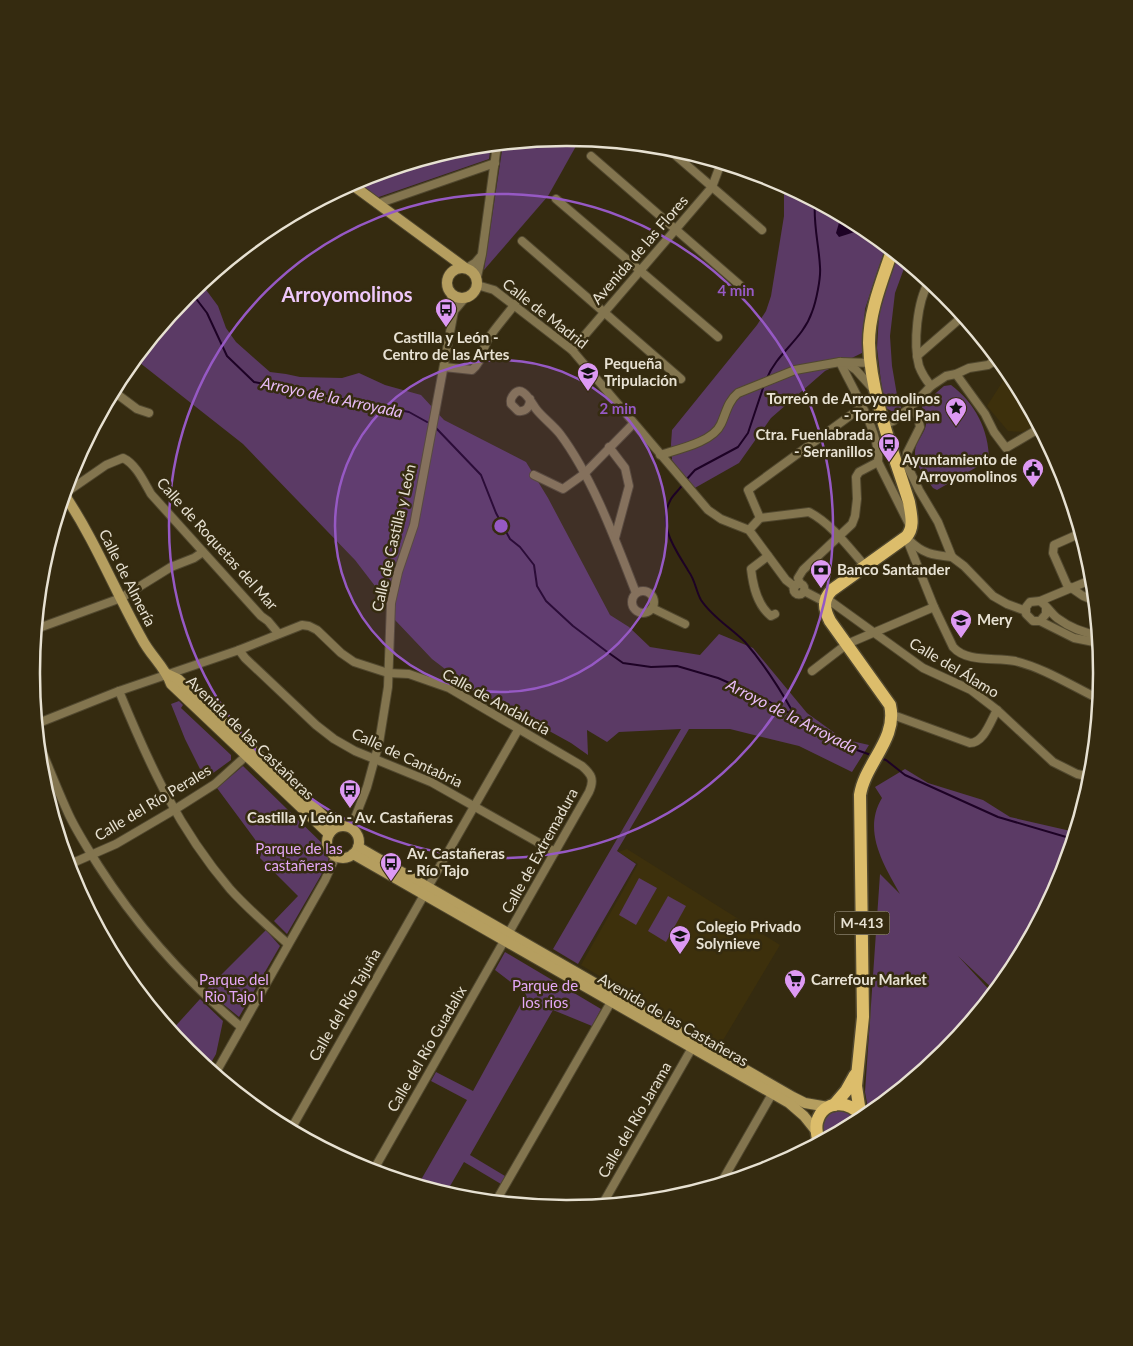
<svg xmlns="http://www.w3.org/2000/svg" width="1133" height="1346" viewBox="0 0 1133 1346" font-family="Lato,sans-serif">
<rect width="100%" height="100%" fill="#352b10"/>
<g fill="#3d300c">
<path d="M1002,364L1012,376L1037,424L1023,432L1008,431L987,406L1003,381L996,370Z"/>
<path d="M627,849L780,945L719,1047L581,965L638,864L618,852Z"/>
</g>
<g fill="#5b3a65">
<path d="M567,138L580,139L548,196L484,270L503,144Z"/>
<path d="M491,145L489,159L376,198L355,182L362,178L462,148Z"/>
<path d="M784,185L864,228L886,246L865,309L862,353L825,371L771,418L739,463L693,489L672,460L671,444L672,430L757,325L766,311L771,296L784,216Z"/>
<path d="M896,255L906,263L895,293L890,336L892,366L897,395L901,408L895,413L884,407L877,348L879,314Z"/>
<path d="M201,283L218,306L226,328L236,342L270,372L286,374L300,377L342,378L359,373L385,385L421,395L444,420L526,462L548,498L610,615L629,627L650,647L700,655L719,634L753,648L807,713L843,739L869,745L852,772L799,746L730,729H689L617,851L636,864L578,964L553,949L681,729L619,732L607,742L587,730L588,755L571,743L466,685L432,659L395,620L385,599L355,560L243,444L135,359L188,294Z"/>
<path d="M951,385C975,403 989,430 989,460L937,490L933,488C925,476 911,461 916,446C919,438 925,432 926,424C927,416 922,412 922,405L944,386Z"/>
<path d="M179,701L183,705L181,708L231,755V760L205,779L185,739L171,704Z"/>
<path d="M243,766L329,850L328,863L287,934L274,921L298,896L260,858L262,849L217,788Z"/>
<path d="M905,769L928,783L983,800L1010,817L1075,832L1061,878L1011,971L995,991L958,956L993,994L945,1052L869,1114L865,1092L880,874L900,894C884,865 862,831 882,798L875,787Z"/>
<path d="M639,878L657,888L636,925L619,915Z"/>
<path d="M668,896L686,906L666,942L648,931Z"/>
<path d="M266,930L280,946L239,1017L206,990Z"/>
<path d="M505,952L601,1009L592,1026L553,1010L470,1155L505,1176L501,1184L464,1162L446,1193L418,1185L467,1100L431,1081L436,1072L473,1091L526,994L495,970Z"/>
<path d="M200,999L223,1021L216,1054L208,1068L188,1051L171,1031Z"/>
<path d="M830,1110L851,1111L859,1121L823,1140L821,1121Z"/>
</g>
<path fill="#1d0225" d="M841,216L860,226L861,230L839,237L836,233Z"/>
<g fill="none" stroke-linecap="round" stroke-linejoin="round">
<g stroke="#1d0225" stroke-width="2">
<path d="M191,292L207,313L227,356L254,382L409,412L427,422"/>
<path d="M767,378C777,353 803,339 812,312C816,302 821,278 820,267C819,245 813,224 815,202"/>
<path d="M436,428L481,475L496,513L510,539L520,547L534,565L537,586L546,601L573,626L606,651L623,663L651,667L677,666L718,678L759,696L854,749L871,755"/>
<path d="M686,480L695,470L738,447L748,433L764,385"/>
<path d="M683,484C680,489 674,494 671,499C656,525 676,550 689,572C695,580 696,591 701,600C712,617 731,628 745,642C764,664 780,689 794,714"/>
<path d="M880,758L886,760L905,775L998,817L1073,839"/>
</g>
<g stroke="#51482f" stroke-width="10">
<g id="street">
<path d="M667,148L762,230"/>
<path d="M591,156L749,293"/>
<path d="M556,199L718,337"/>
<path d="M377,204L495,163"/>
<path d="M522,241L681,379"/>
<path d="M467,268L475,263L481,256"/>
<path d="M477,277L482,254L497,145"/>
<path d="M929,282C917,301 913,344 919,366C922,374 926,380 931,386"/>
<path d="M477,285L494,290L572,350L708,510L721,519L749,530L786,580L795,587"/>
<path d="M454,311L465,298"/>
<path d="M572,350L712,187L721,163"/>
<path d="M917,356L963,316"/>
<path d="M840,362C852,388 881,434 878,462L909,524"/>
<path d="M846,363L856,370L874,390"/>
<path d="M444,367L472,370C482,362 482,350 488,339C496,327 506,316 515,304"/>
<path d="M956,374L985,414L994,432L1006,448L1040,428"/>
<path d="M113,391L137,409L149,413"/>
<path d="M530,399C530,407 526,412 518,411L511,404C511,401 510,400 512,397C521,381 531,402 536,409C543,418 553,425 560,434C593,478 616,542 636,593"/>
<path d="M911,407L918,417L920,427L907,453V465L919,490L938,522L952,557L964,566L993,596L1007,604L1026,611"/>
<path d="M885,424L893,421L911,407L931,386L946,376L956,374L969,368L988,365L998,359"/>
<path d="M609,447L625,468L629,486L615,538"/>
<path d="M660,455C679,449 713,442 721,424C726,413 728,401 738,393L795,370L840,362L871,363"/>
<path d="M534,475L563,489L584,474L633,424"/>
<path d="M64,494L106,465L123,458C136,464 144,482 151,494L261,616L268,621L278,633"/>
<path d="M760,518L748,490L862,407"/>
<path d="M749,530L760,518L809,512C832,524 849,548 866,567"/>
<path d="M1081,533L1054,545L1053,553L1067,585L1083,596L1095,601"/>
<path d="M906,537L934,607L953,647C967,663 995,657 1015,661C1044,668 1072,686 1099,699"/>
<path d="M909,540C923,554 933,555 952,557"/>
<path d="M768,556L751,569C753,586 757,605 771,616L775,614"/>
<circle cx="799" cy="589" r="5.5"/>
<path d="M800,584L798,578L803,570L852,524L855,516L857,499L856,477L859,472L878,462"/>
<path d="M804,591L825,602"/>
<circle cx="643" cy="602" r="11"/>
<path d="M826,598L923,668L971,690L997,710L1053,762L1077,774L1091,777"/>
<path d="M1040,601L1093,579"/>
<path d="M1046,607V614L1040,621H1033L1026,614V607L1030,602L1040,601C1047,606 1051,613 1057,618C1069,627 1084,633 1098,635"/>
<path d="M652,608L685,624"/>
<path d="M1040,621L1074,638L1099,643"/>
<path d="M36,629L121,598L171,567L194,558L203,552"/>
<path d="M239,650L245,658L316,725L334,739L355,751L431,782L555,852"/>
<path d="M812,671L847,644L934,607"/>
<path d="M119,691C149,764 178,828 230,889C248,909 268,926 288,944"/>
<path d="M893,715L970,743C984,743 991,720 997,710"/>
<path d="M36,724L119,691L239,650L302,625L309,626L317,630L341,653L354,662L388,673L409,674L449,688L582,766C591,774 595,779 589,792L373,1171"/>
<path d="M38,741C48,766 58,791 69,815C77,832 88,849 98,865C137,926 185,980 241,1027"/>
<path d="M351,828L367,787L379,743L388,687L391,603L398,572L414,525L454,311L451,294"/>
<path d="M68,865L116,844L174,810L215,784L246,756"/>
<path d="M428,887L518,730"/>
<path d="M215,1074L325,880L336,856"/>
<path d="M291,1129L424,895"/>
<path d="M721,1183L772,1094"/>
<path d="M496,1201L611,1002"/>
<path d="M602,1205L692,1048"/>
</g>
</g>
<g stroke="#51482f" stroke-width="12">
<g id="secondary">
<path d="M351,184L464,267"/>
<circle cx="462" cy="283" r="15"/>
<path d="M64,494C95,540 115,591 142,639C150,655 165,667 171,684L329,834"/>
<path d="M167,674L178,679L335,827"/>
<circle cx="343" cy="842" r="16"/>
<path d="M358,847L793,1097L805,1103L828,1107"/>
<path d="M353,854L789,1103L804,1116L816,1131"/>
</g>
</g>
<g stroke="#51482f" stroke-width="15">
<g id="primary">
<path d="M834,1105L846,1091L855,1075"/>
<path d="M863,1119L859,1106L856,1086L863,1017L860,795C865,763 898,739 890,705L830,621C824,609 822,600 832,590L906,537C915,528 911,514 909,502C894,454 870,394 869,343C869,312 882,281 892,251"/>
<path d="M818,1142C818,1135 815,1129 817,1122C823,1099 850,1100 862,1116"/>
</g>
</g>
<use href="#street" stroke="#83754f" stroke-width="8"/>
<use href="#secondary" stroke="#b59e5f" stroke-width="10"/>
<use href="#primary" stroke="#dcbd6b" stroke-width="12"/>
</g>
<circle cx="501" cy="526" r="166" fill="#9659c4" fill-opacity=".12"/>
<g fill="none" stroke="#9659c4" stroke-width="2.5">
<circle cx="501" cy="526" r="166"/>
<circle cx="501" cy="526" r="332"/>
</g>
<defs>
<g id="bus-pin" transform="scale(1.125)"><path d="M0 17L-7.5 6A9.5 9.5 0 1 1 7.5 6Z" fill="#dd99f3" stroke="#352b10"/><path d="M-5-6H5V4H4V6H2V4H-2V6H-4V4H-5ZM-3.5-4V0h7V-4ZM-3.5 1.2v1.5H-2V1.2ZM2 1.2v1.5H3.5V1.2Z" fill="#111"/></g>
<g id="school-pin" transform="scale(1.125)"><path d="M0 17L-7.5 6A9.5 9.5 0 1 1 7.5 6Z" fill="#dd99f3" stroke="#352b10"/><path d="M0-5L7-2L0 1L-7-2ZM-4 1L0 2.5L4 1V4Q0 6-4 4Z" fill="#111"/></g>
<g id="sight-pin" transform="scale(1.125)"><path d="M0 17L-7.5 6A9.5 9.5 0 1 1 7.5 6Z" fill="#dd99f3" stroke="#352b10"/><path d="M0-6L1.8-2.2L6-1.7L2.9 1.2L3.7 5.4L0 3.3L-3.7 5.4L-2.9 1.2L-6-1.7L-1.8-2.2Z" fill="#111"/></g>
<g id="civic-pin" transform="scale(1.125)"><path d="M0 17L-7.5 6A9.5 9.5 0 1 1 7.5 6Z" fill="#dd99f3" stroke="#352b10"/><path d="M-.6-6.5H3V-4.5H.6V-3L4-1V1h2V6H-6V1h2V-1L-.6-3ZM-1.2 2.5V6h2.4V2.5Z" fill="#111"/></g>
<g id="bank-pin" transform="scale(1.125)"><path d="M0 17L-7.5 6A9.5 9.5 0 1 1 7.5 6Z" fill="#dd99f3" stroke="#352b10"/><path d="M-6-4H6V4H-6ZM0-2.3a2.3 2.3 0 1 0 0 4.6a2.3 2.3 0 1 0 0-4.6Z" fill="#111"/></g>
<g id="supermarket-pin" transform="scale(1.125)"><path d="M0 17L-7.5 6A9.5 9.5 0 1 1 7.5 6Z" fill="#dd99f3" stroke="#352b10"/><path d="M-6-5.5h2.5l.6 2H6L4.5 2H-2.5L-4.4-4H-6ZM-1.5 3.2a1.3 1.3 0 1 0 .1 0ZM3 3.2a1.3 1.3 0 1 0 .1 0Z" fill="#111"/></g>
</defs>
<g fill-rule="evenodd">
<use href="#bus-pin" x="446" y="309"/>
<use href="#school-pin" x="588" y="373"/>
<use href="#sight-pin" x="956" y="408"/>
<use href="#bus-pin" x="889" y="444"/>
<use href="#civic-pin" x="1033" y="469"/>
<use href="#bank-pin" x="821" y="570"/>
<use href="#school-pin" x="961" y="620"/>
<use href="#bus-pin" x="350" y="790"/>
<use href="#bus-pin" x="391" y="863"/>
<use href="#school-pin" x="680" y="936"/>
<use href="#supermarket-pin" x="795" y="980"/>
</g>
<g text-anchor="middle" stroke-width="5" stroke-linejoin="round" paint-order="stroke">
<rect fill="#352b10" stroke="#b2aa98" stroke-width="1" x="834.5" y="911.5" width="55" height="23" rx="4"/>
<g font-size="14" font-weight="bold" fill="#e7e1d2">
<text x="862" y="928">M-413</text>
</g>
<g font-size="15" fill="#e7e1d2" stroke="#352b10">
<text transform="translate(640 250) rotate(-49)" y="5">Avenida de las Flores</text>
<text transform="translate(545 314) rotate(38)" y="5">Calle de Madrid</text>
<text transform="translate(394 538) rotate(-77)" y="5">Calle de Castilla y León</text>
<text transform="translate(217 544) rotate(48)" y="5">Calle de Roquetas del Mar</text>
<text transform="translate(127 578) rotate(63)" y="5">Calle de Almería</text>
<text transform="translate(954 668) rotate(31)" y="5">Calle del Álamo</text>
<text transform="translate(496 702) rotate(29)" y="5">Calle de Andalucía</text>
<text transform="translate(250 738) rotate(44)" y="5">Avenida de las Castañeras</text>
<text transform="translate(407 758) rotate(25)" y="5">Calle de Cantabria</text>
<text transform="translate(153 803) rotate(-31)" y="5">Calle del Río Perales</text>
<text transform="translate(540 851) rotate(-61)" y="5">Calle de Extremadura</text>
<text transform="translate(345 1005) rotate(-60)" y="5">Calle del Río Tajuña</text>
<text transform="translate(673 1020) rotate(30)" y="5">Avenida de las Castañeras</text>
<text transform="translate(427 1049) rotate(-60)" y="5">Calle del Río Guadalix</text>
<text transform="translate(635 1120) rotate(-60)" y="5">Calle del Río Jarama</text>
</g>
<g font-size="15" font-weight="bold" fill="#e7e1d2" stroke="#352b10" text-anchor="start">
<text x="446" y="343" text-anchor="middle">Castilla y León -<tspan x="446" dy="17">Centro de las Artes</tspan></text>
<text x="604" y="369">Pequeña<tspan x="604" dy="17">Tripulación</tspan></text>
<text x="940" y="404" text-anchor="end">Torreón de Arroyomolinos<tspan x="940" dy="17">- Torre del Pan</tspan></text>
<text x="873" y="440" text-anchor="end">Ctra. Fuenlabrada<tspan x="873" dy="17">- Serranillos</tspan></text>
<text x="1017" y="465" text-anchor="end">Ayuntamiento de<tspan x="1017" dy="17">Arroyomolinos</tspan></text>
<text x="837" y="575">Banco Santander</text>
<text x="977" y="625">Mery</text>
<text x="350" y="823" text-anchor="middle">Castilla y León - Av. Castañeras</text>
<text x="407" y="859">Av. Castañeras<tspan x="407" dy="17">- Río Tajo</tspan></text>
<text x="696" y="932">Colegio Privado<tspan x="696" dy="17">Solynieve</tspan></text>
<text x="811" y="985">Carrefour Market</text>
</g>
<g font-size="15" fill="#e4a8f7" stroke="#352b10">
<text x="299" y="854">Parque de las<tspan x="299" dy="17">castañeras</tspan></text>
<text x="234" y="985">Parque del<tspan x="234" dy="17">Rio Tajo I</tspan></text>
<text x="545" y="991">Parque de<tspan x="545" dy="17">los rios</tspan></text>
</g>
<g font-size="16" font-style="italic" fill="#e9bcf7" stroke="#352b10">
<text transform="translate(332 397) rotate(12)" y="6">Arroyo de la Arroyada</text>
<text transform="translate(792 716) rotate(27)" y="6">Arroyo de la Arroyada</text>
</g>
<g font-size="20" font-weight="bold" fill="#eec7fa" stroke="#352b10">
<text x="347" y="302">Arroyomolinos</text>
</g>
</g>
<path d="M0 0H1133V1346H0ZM566 146H567A526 526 0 0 1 1093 672V674A526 526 0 0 1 567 1200H566A526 526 0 0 1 40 674V672A526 526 0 0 1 566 146Z" fill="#352b10" fill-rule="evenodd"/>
<path fill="none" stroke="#e7e1d2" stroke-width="2.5" d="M566 146H567A526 526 0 0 1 1093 672V674A526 526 0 0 1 567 1200H566A526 526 0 0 1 40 674V672A526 526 0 0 1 566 146Z"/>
<circle cx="501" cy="526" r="8" fill="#9659c4" stroke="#352b10" stroke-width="2.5"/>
<g font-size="15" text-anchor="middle" font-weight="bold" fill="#9659c4" stroke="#352b10" stroke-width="5" stroke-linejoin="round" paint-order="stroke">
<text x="736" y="296">4 min</text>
<text x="618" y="414">2 min</text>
</g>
</svg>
